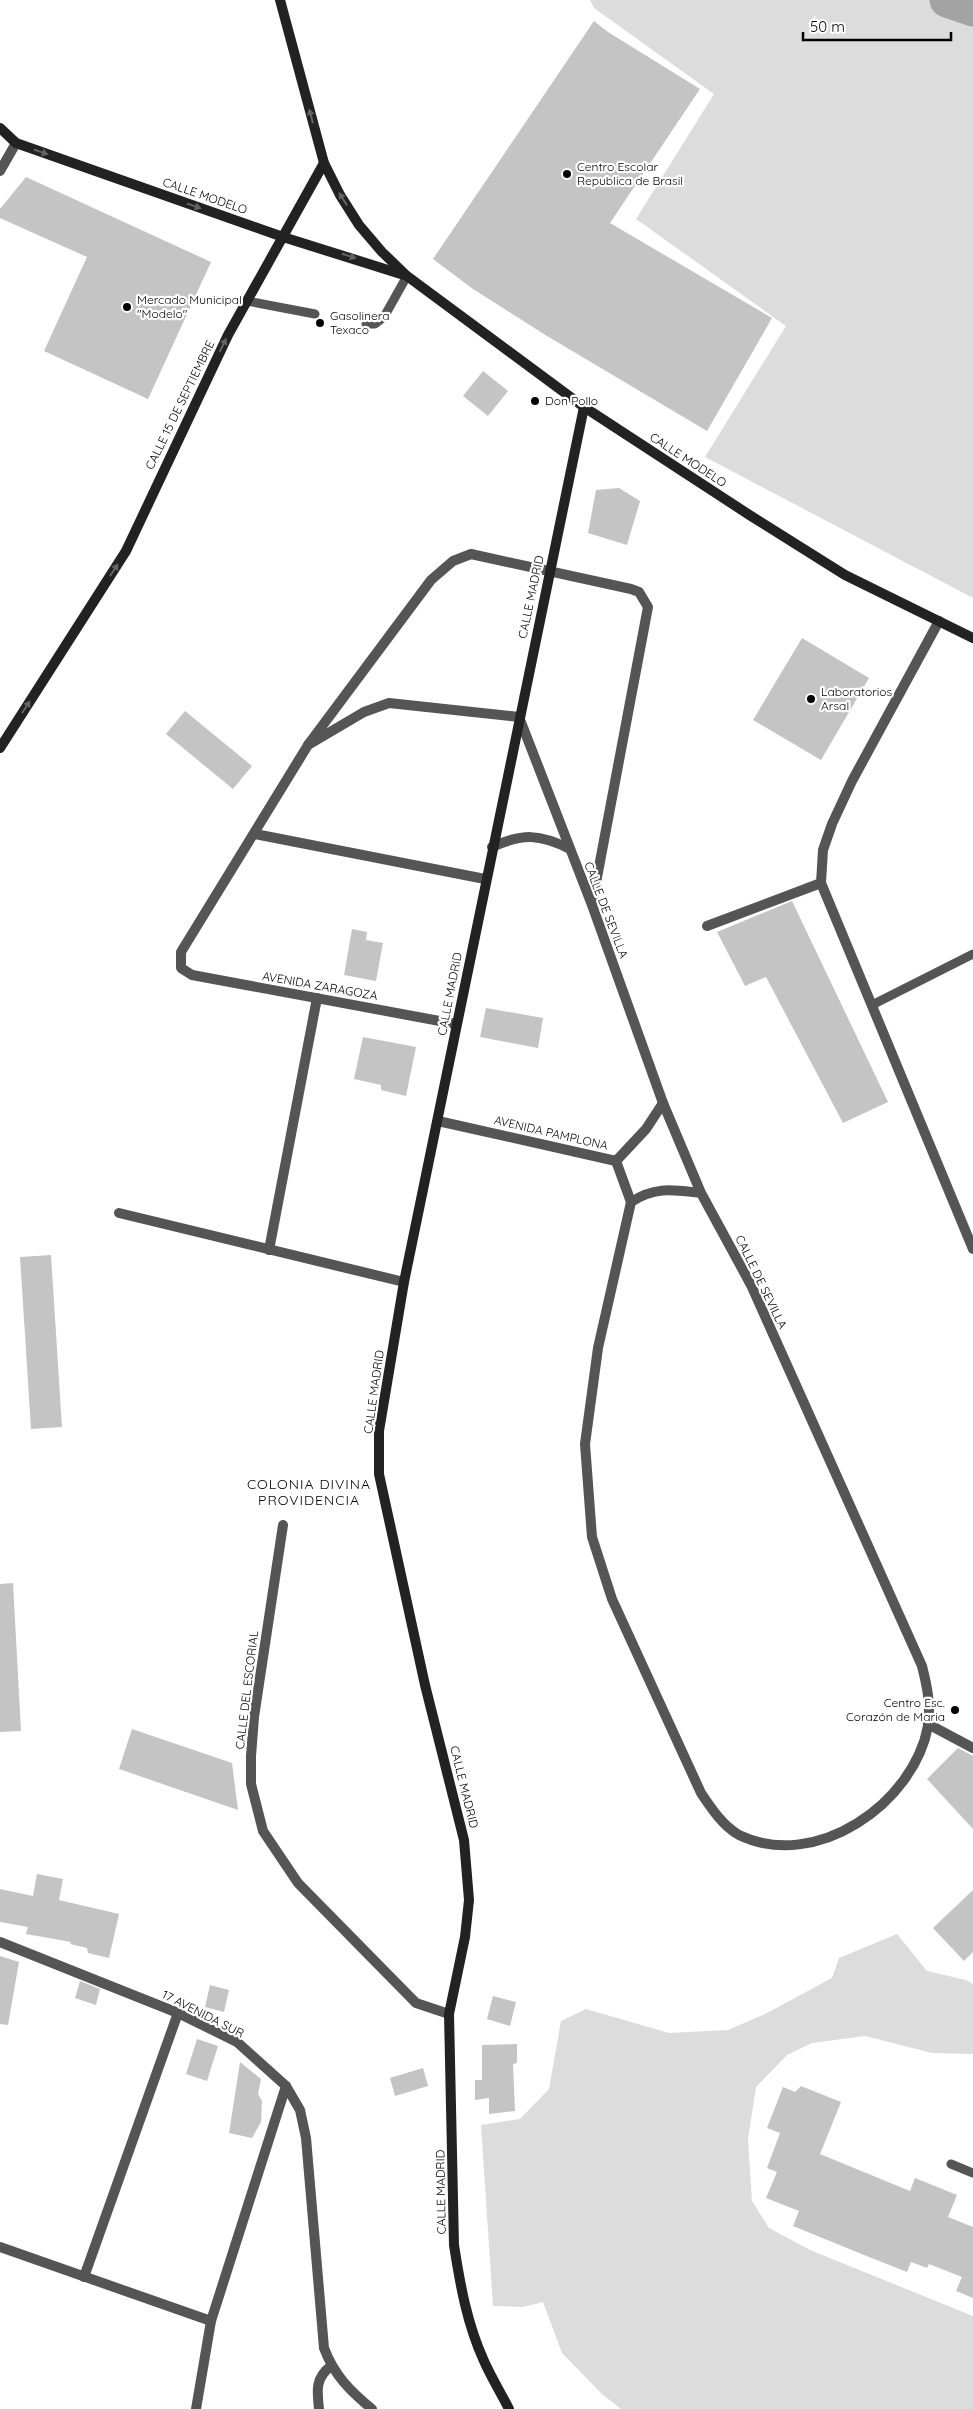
<svg xmlns="http://www.w3.org/2000/svg" width="973" height="2409" viewBox="0 0 973 2409" font-family="Quicksand,sans-serif">
<rect width="100%" height="100%" fill="#fff"/>
<g fill="#dcdcdc">
<path d="M590,0H973V598L705,457L786,326L636,219L714,94L594,8Z"/>
<path d="M897,1934L927,1971L966,1980L973,1984V2054L932,2053L865,2036L812,2043L787,2055L756,2087L748,2139L752,2201L769,2228L810,2250L973,2316V2409H621L602,2394L562,2353L543,2302L523,2307L493,2306L481,2125L520,2119L549,2089L561,2021L586,2009L669,2033L728,2030L765,2014L832,1978L839,1958Z"/>
</g>
<g fill="none" stroke-linecap="round" stroke-linejoin="round">
<path stroke="#a3a3a3" stroke-width="35" d="M947,0L973,9"/>
</g>
<g fill="#c4c4c4">
<path d="M594,21L608,32L700,89L610,223L772,318L707,431L547,336L473,289L433,259Z"/>
<path d="M26,177L211,262L148,399L44,351L87,257L0,218V209Z"/>
<path d="M483,371L508,391L488,416L463,396Z"/>
<path d="M619,488L640,501L627,545L588,533L596,490Z"/>
<path d="M802,638L869,678L821,760L753,720Z"/>
<path d="M185,711L252,766L233,789L166,734Z"/>
<path d="M792,901L888,1102L843,1123L766,977L745,986L717,932Z"/>
<path d="M352,929L367,932L366,940L383,943L376,981L344,975Z"/>
<path d="M486,1008L543,1018L538,1048L480,1037Z"/>
<path d="M363,1037L416,1047L406,1096L381,1090V1085L354,1079Z"/>
<path d="M51,1255L62,1427L31,1429L20,1257Z"/>
<path d="M13,1583L21,1731L0,1732V1584Z"/>
<path d="M132,1729L232,1763L238,1810L119,1769Z"/>
<path d="M958,1748L973,1756V1829L927,1779Z"/>
<path d="M37,1874L63,1879L59,1900L119,1914L109,1958L88,1953L87,1948L70,1944L71,1942L26,1934L28,1927L0,1922V1889L33,1896Z"/>
<path d="M973,1890V1952L964,1961L933,1928Z"/>
<path d="M0,1956L19,1962L8,2025L0,2024Z"/>
<path d="M80,1981L100,1989L96,2005L75,1998Z"/>
<path d="M210,1985L229,1990L224,2012L205,2007Z"/>
<path d="M493,1996L516,2002L510,2026L487,2019Z"/>
<path d="M197,2039L218,2046L207,2081L186,2074Z"/>
<path d="M517,2044V2063L513,2064L515,2111L489,2114V2098L475,2100V2080H482V2045Z"/>
<path d="M240,2062L261,2079L258,2094L262,2101L261,2122L252,2138L229,2133Z"/>
<path d="M423,2068L428,2086L395,2096L390,2078Z"/>
<path d="M801,2086L841,2102L820,2154L910,2191L915,2178L957,2195L948,2217L973,2227V2298L956,2291L962,2277L929,2264L927,2268L911,2262L907,2272L864,2255L793,2226L799,2211L766,2198L777,2172L767,2168L780,2133L767,2128L783,2087L795,2092Z"/>
</g>
<g fill="none" stroke-linecap="round" stroke-linejoin="round">
<g stroke="#555" stroke-width="9">
<path d="M247,301L315,314"/>
<path d="M366,324H375L384,317L407,276"/>
<path d="M872,1005L973,954"/>
<path d="M951,2164L973,2173"/>
</g>
<g stroke="#555" stroke-width="10">
<path d="M0,171L16,143"/>
<path d="M939,621L852,781L832,824L823,850L821,883L973,1249"/>
<path d="M308,745L364,712L389,703L519,717L592,905L663,1103L701,1193L751,1285L922,1666C927,1686 931,1704 928,1726C914,1803 816,1872 739,1835C723,1826 711,1808 701,1793L612,1599L592,1537L585,1444L598,1348L631,1202C656,1186 673,1190 701,1193"/>
<path d="M255,834L485,879"/>
<path d="M492,847C523,833 540,834 570,849"/>
<path d="M707,926L821,883"/>
<path d="M456,1024L192,975L181,968V952L308,745L431,580L453,561L471,554L631,589L639,592L648,607L592,904"/>
<path d="M438,1121L616,1161L631,1202"/>
<path d="M616,1161L646,1129L663,1103"/>
<path d="M119,1213L404,1282"/>
<path d="M269,1250L317,998"/>
<path d="M283,1525L254,1717L251,1756V1784L263,1831L298,1883L416,2003L449,2014"/>
<path d="M928,1724L973,1748"/>
<path d="M0,1942L178,2013L237,2042L286,2086L300,2110L306,2138L324,2348C334,2375 350,2391 372,2409"/>
<path d="M0,2247L211,2321"/>
<path d="M84,2277L178,2013"/>
<path d="M196,2409L211,2321L286,2086"/>
<path d="M319,2409C317,2391 315,2378 331,2366"/>
</g>
<g stroke="#222" stroke-width="10">
<path d="M280,0L324,163L340,195L359,225L382,252L407,276L584,407L751,516L845,575L973,638"/>
<path d="M0,128L16,143L283,237L404,275"/>
<path d="M0,748L126,551L228,335L324,163"/>
<path d="M509,2409C501,2393 491,2377 484,2361C467,2324 460,2284 454,2245L449,2014L465,1937L469,1900L464,1840L425,1685L379,1474V1431L404,1282L584,407"/>
</g>
</g>
<defs><path id="oneway-solid" d="M-6-.8H1V-3.2L6.5 0L1 3.2V.8H-6Z" transform="scale(1.25)"/></defs>
<g fill="#646464">
<use href="#oneway-solid" transform="translate(311 116) rotate(-105)"/>
<use href="#oneway-solid" transform="translate(41 152) rotate(19)"/>
<use href="#oneway-solid" transform="translate(343 199) rotate(-122)"/>
<use href="#oneway-solid" transform="translate(194 206) rotate(19)"/>
<use href="#oneway-solid" transform="translate(349 256) rotate(17)"/>
<use href="#oneway-solid" transform="translate(223 345) rotate(-64)"/>
<use href="#oneway-solid" transform="translate(114 570) rotate(-57)"/>
<use href="#oneway-solid" transform="translate(26 707) rotate(-57)"/>
</g>
<g fill="#000" stroke="#fff" stroke-width="2">
<circle cx="567" cy="174" r="5"/>
<circle cx="127" cy="307" r="5"/>
<circle cx="320" cy="323" r="5"/>
<circle cx="535" cy="401" r="5"/>
<circle cx="811" cy="699" r="5"/>
<circle cx="955" cy="1710" r="5"/>
</g>
<g text-anchor="middle" stroke-width="4.5" stroke-linejoin="round" paint-order="stroke">
<g font-size="12" fill="#000" stroke="#fff" text-anchor="start">
<text x="577" y="171">Centro Escolar<tspan x="577" dy="14">Republica de Brasil</tspan></text>
<text x="137" y="304">Mercado Municipal<tspan x="137" dy="14">"Modelo"</tspan></text>
<text x="330" y="320">Gasolinera<tspan x="330" dy="14">Texaco</tspan></text>
<text x="545" y="405">Don Pollo</text>
<text x="821" y="696">Laboratorios<tspan x="821" dy="14">Arsal</tspan></text>
<text x="945" y="1707" text-anchor="end">Centro Esc.<tspan x="945" dy="14">Corazón de Maria</tspan></text>
</g>
<g font-size="12" fill="#000" stroke="#fff">
<text transform="translate(205 196) rotate(19)" y="4">CALLE MODELO</text>
<text transform="translate(180 405) rotate(-64)" y="4">CALLE 15 DE SEPTIEMBRE</text>
<text transform="translate(688 460) rotate(33)" y="4">CALLE MODELO</text>
<text transform="translate(531 597) rotate(-78)" y="4">CALLE MADRID</text>
<text transform="translate(606 910) rotate(69)" y="4">CALLE DE SEVILLA</text>
<text transform="translate(320 986) rotate(10)" y="4">AVENIDA ZARAGOZA</text>
<text transform="translate(450 994) rotate(-79)" y="4">CALLE MADRID</text>
<text transform="translate(551 1133) rotate(13)" y="4">AVENIDA PAMPLONA</text>
<text transform="translate(761 1282) rotate(64)" y="4">CALLE DE SEVILLA</text>
<text transform="translate(374 1392) rotate(-82)" y="4">CALLE MADRID</text>
<text transform="translate(247 1690) rotate(-83)" y="4">CALLE DEL ESCORIAL</text>
<text transform="translate(464 1787) rotate(76)" y="4">CALLE MADRID</text>
<text transform="translate(203 2014) rotate(27)" y="4">17 AVENIDA SUR</text>
<text transform="translate(441 2192) rotate(-91)" y="4">CALLE MADRID</text>
</g>
<g font-size="14" letter-spacing="1" fill="#000" stroke="#fff">
<text x="309" y="1489">COLONIA DIVINA<tspan x="309" dy="16">PROVIDENCIA</tspan></text>
</g>
</g>
<path d="M803 32v8h148v-8" fill="none" stroke="#000000" stroke-width="2.5"/>
<text x="810" y="32" font-size="15" fill="#000000" stroke="#ffffff" stroke-width="4" paint-order="stroke">50 m</text>
</svg>
